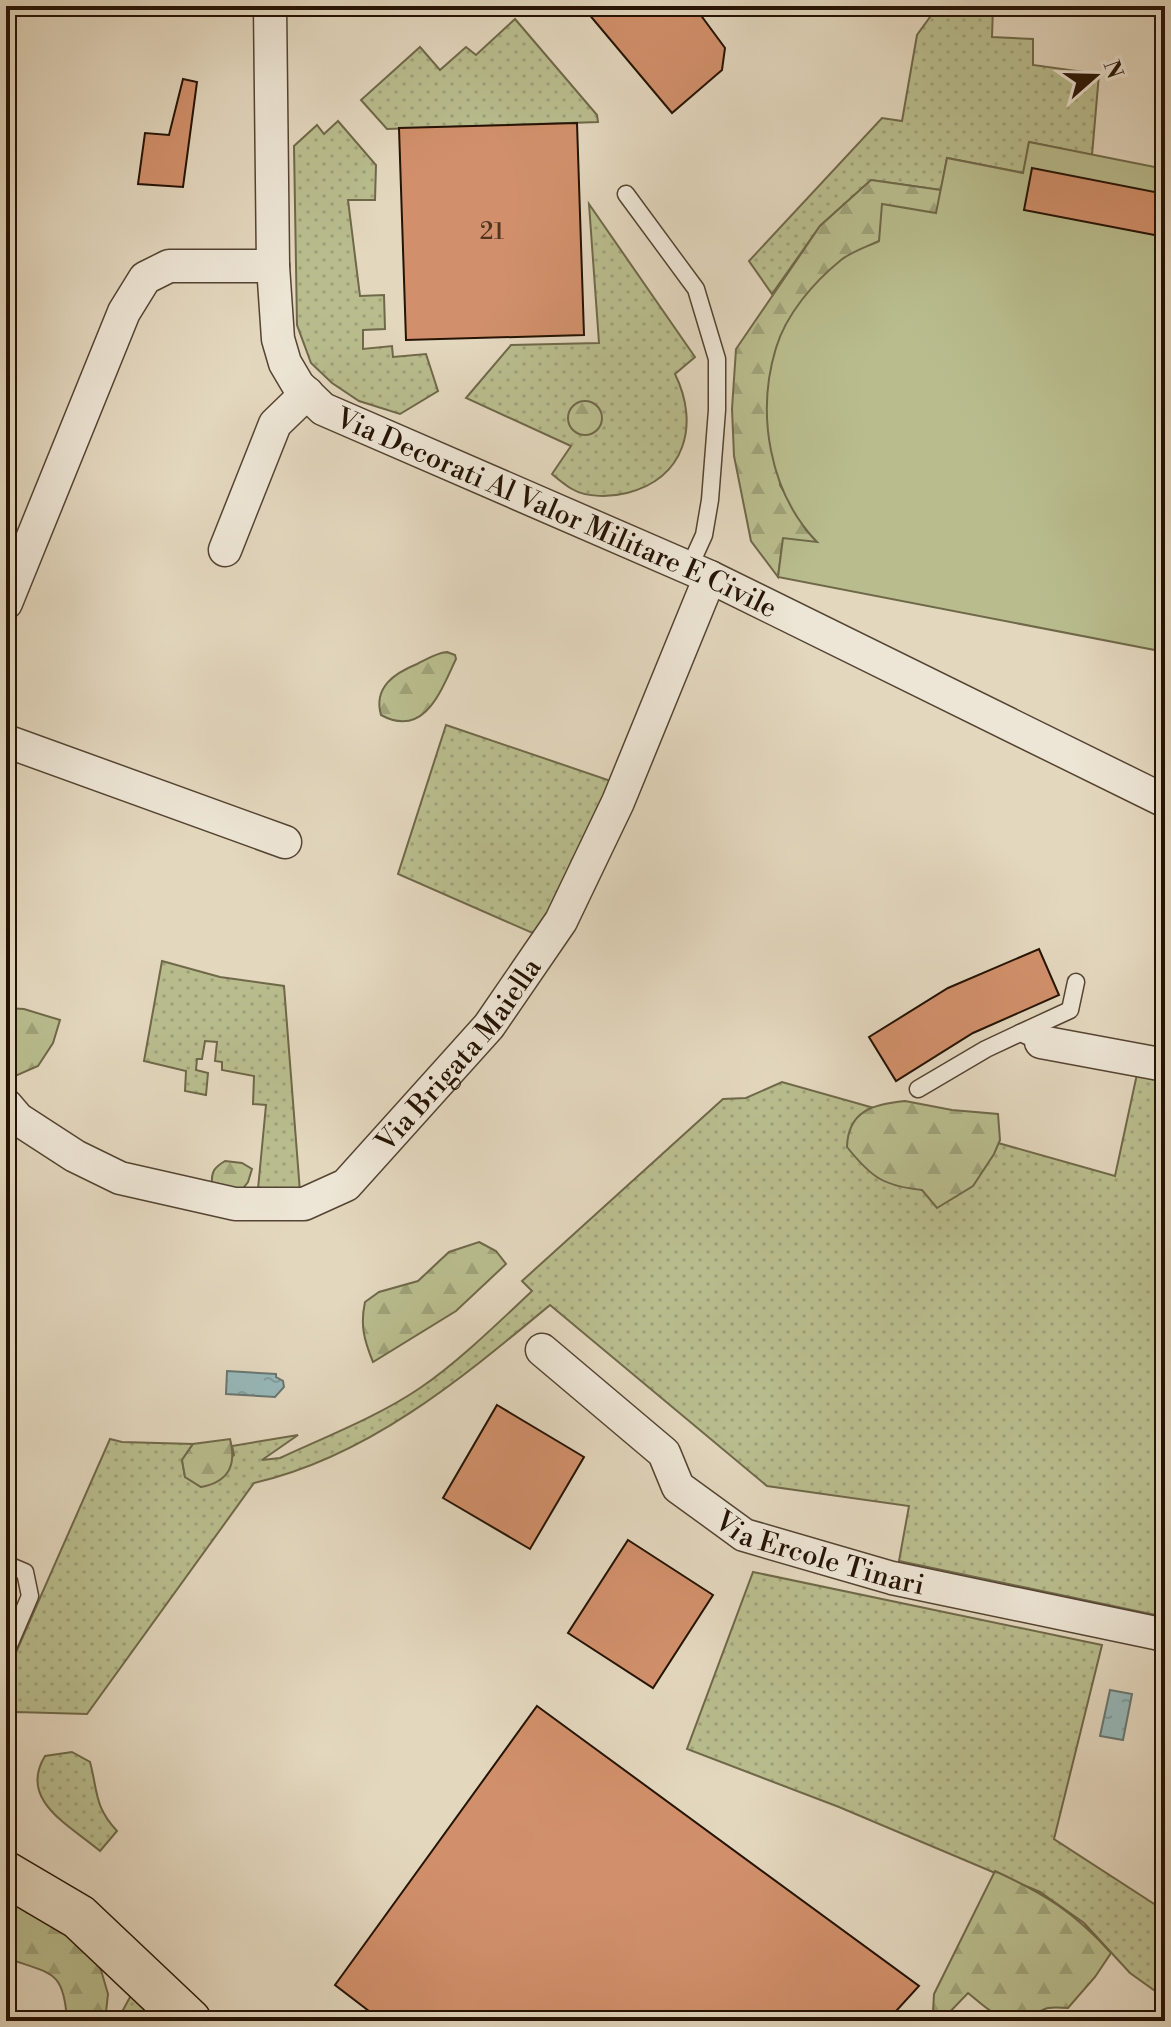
<svg xmlns="http://www.w3.org/2000/svg" width="1171" height="2027" viewBox="0 0 1171 2027" font-family="'Libre Bodoni',serif">
<defs>
<pattern id="grass-dots" width="8" height="8" patternUnits="userSpaceOnUse" patternTransform="scale(2)"><rect width="8" height="8" fill="#b9bd8e"/><path d="M2 2h.1M6 6h.1" fill="none" stroke="#9fa279" stroke-width="1.8" stroke-linecap="round"/></pattern>
<pattern id="forest-firs" width="22" height="20" patternUnits="userSpaceOnUse" patternTransform="scale(2)"><rect width="22" height="20" fill="#b9bd8e"/><path d="M5 1l3.5 6h-7zM16 11l3.5 6h-7z" fill="#9fa279"/></pattern>
<pattern id="water-ripples" width="26" height="14" patternUnits="userSpaceOnUse" patternTransform="scale(2)"><rect width="26" height="14" fill="#97b8b9"/><path d="M2 4q2-2 4 0t4 0M15 11q2-2 4 0t4 0" fill="none" stroke="#829d9d"/></pattern>
</defs>
<rect width="100%" height="100%" fill="#e3d7be"/>
<filter id="stains"><feTurbulence type="fractalNoise" baseFrequency=".0025" numOctaves="4"/><feColorMatrix values="0 0 0 0 .2 0 0 0 0 .09 0 0 0 0 .02 0 0 0 .5 -.17"/></filter>
<radialGradient id="worn" r=".72"><stop offset=".6" stop-color="#630" stop-opacity="0"/><stop offset="1" stop-color="#630" stop-opacity=".3"/></radialGradient>
<g fill="url(#grass-dots)" stroke="#6f6849" stroke-width="2">
<path d="M938,6H993L992,37L1033,39V65L1099,74L1092,155L1029,142L1024,173L947,158L941,190L871,180L820,226L772,294L749,261L882,118L902,121L917,35Z"/>
<path d="M515,19L597,115L598,122L387,129L361,100L420,47L440,70L466,47L476,55Z"/>
<path d="M338,121L376,165L375,200H348L360,296L384,295L385,329L363,330V349L392,346L393,357L426,354L438,391L400,414L359,401L332,383L311,363L297,325L294,146L317,125L324,134Z"/>
<path d="M589,204L695,357L675,374C700,425 685,478 627,493C611,497 587,498 572,489C565,485 558,479 552,474L571,446L466,398L511,345L599,343Z"/>
<path d="M446,725L611,781L544,938L398,874Z"/>
<path d="M162,961L220,977L284,986L300,1192L258,1189L266,1105L253,1104L254,1076L222,1070V1062L215,1061L217,1042L205,1041L202,1059H197L196,1070L208,1073L206,1095L185,1091L186,1071L144,1061Z"/>
<path d="M1137,1074L1165,1080V1617L899,1561L909,1506L767,1486L550,1305C461,1379 368,1457 254,1483L87,1714L16,1712L6,1719V1675L110,1439L122,1442L193,1444L182,1460L185,1477L201,1487L234,1455L232,1446L298,1435L262,1460L280,1458C325,1437 379,1416 420,1388C458,1362 498,1323 532,1291L522,1281L723,1099L746,1098L782,1082L1115,1176Z"/>
<path d="M753,1572L1102,1645L1054,1839L1165,1911V1998L1130,1973L1084,1923L1040,1892L839,1807L687,1749Z"/>
<path d="M72,1752L90,1762C98,1792 94,1806 117,1831L100,1851C69,1825 18,1800 45,1756Z"/>
<path d="M136,1986L174,2021H117Z"/>
</g>
<g fill="url(#forest-firs)" stroke="#6f6849" stroke-width="2">
<path d="M871,180L941,190L937,213L844,258L803,299L777,346L780,485L806,530L818,543L783,539L778,577L751,541L734,456L732,409L736,349L820,226Z"/>
<circle cx="585" cy="418" r="17"/>
<path d="M447,652L455,655L456,659C441,690 425,739 381,715C373,687 395,673 417,664C427,659 436,653 447,652Z"/>
<path d="M6,1008L24,1009L60,1020L53,1043L38,1066L6,1080Z"/>
<path d="M905,1101L952,1110L998,1114L1000,1140L994,1154L973,1186L937,1208L922,1190C883,1186 871,1177 847,1147C848,1111 873,1104 905,1101Z"/>
<path d="M225,1161L242,1163L252,1169L248,1182L240,1192L212,1184C211,1171 215,1167 225,1161Z"/>
<path d="M479,1242L496,1251L506,1264L456,1311L373,1362C364,1340 360,1325 365,1302L379,1292L418,1281L449,1252Z"/>
<path d="M230,1439C237,1466 228,1482 201,1487L185,1477L182,1460L193,1444Z"/>
<path d="M995,1871C1045,1894 1074,1912 1111,1953L1095,1977L1068,2008C1042,2006 1046,2009 1025,2019C1004,2027 983,2005 968,1993L944,2018L933,2012L934,1994Z"/>
<path d="M6,1893L96,1953L108,1994L105,2021H67C64,1969 51,1974 6,1958Z"/>
</g>
<path fill="#b9bd8e" stroke="#6f6849" stroke-width="2" d="M1029,142L1165,169V652L778,577L783,538L817,542C769,492 756,413 776,348C786,314 814,282 841,260C851,252 866,247 879,241L882,204L936,213L947,158L1023,173Z"/>
<g fill="url(#water-ripples)" stroke="#697671" stroke-width="2">
<path d="M227,1371L276,1374V1377L283,1381L284,1387L275,1397L226,1394Z"/>
<path d="M1110,1690L1132,1694L1123,1740L1100,1736Z"/>
</g>
<g fill="#d1906b" stroke="#251304" stroke-width="2">
<path d="M582,6H694L725,48L722,70L672,113Z"/>
<path d="M183,79L197,82L183,187L138,184L145,133L169,135Z"/>
<path d="M577,123L584,335L406,340L399,128Z"/>
<path d="M1032,168L1165,194V237L1024,210Z"/>
<path d="M1039,949L1059,995L973,1033L896,1081L869,1037L948,988Z"/>
<path d="M497,1405L584,1457L530,1549L443,1498Z"/>
<path d="M628,1540L713,1595L653,1688L568,1633Z"/>
<path d="M537,1706L919,1986L887,2021H382L335,1985Z"/>
</g>
<g fill="none" stroke-linecap="round" stroke-linejoin="round">
<g stroke="#544432" stroke-width="19">
<g id="lane">
<path d="M626,194L696,289L717,359V410L710,500L704,535L689,568"/>
<path d="M1020,1033L1070,1010L1076,982"/>
<path d="M918,1089L986,1049L1020,1033L1041,1042"/>
<path d="M6,1564L25,1572L30,1596L6,1652"/>
</g>
</g>
<g stroke="#544432" stroke-width="35">
<g id="street">
<path id="s1" d="M270,6L273,266L278,339L285,363L298,385L323,409L710,577L1165,801"/>
<path d="M225,550L275,424L307,393"/>
<path d="M6,603L124,312L145,278L169,266H273"/>
<path d="M6,741L285,842"/>
<path d="M1041,1042L1165,1065"/>
<path id="s2" d="M6,1105L18,1119L75,1156L120,1178L235,1204H304L346,1185L489,1026L561,921L618,802L710,577"/>
<path id="s3" d="M542,1350L664,1453L678,1487L744,1535L892,1578L1165,1635"/>
</g>
</g>
<g stroke="#251304" stroke-width="47">
<path id="primary" d="M6,1874L79,1917L189,2021"/>
</g>
<use href="#lane" stroke="#ede5d5" stroke-width="16"/>
<use href="#street" stroke="#ede5d5" stroke-width="32"/>
<use href="#primary" stroke="#e3d7be" stroke-width="44"/>
</g>
<g text-anchor="middle" stroke-width="7" stroke-linejoin="round" paint-order="stroke">
<g font-size="24" fill="#50321e">
<text x="492" y="239">21</text>
</g>
<g font-size="28" fill="#251304" stroke="#ede5d5">
<text dy="10" stroke="none"><textPath href="#s1" startOffset="674">Via Decorati Al Valor Militare E Civile</textPath></text>
<text dy="10" stroke="none"><textPath href="#s2" startOffset="542">Via Brigata Maiella</textPath></text>
<text dy="10" stroke="none"><textPath href="#s3" startOffset="356">Via Ercole Tinari</textPath></text>
</g>
</g>
<rect width="1171" height="2027" fill="none" stroke="#e3d7be" stroke-width="32"/>
<rect x="8" y="8" width="1155" height="2011" fill="none" stroke="#251304" stroke-width="4"/>
<rect x="16" y="16" width="1139" height="1995" fill="none" stroke="#251304" stroke-width="2"/>
<g transform="translate(1095 76) rotate(70)" stroke="#ede5d5" stroke-width="6" paint-order="stroke">
<path d="M0-6L14 30L0 20L-14 30Z" fill="#251304"/>
<text y="-12" font-size="22" font-weight="bold" text-anchor="middle" fill="#251304">N</text>
</g>
<rect width="100%" height="100%" filter="url(#stains)"/>
<rect width="100%" height="100%" fill="url(#worn)"/>
</svg>
